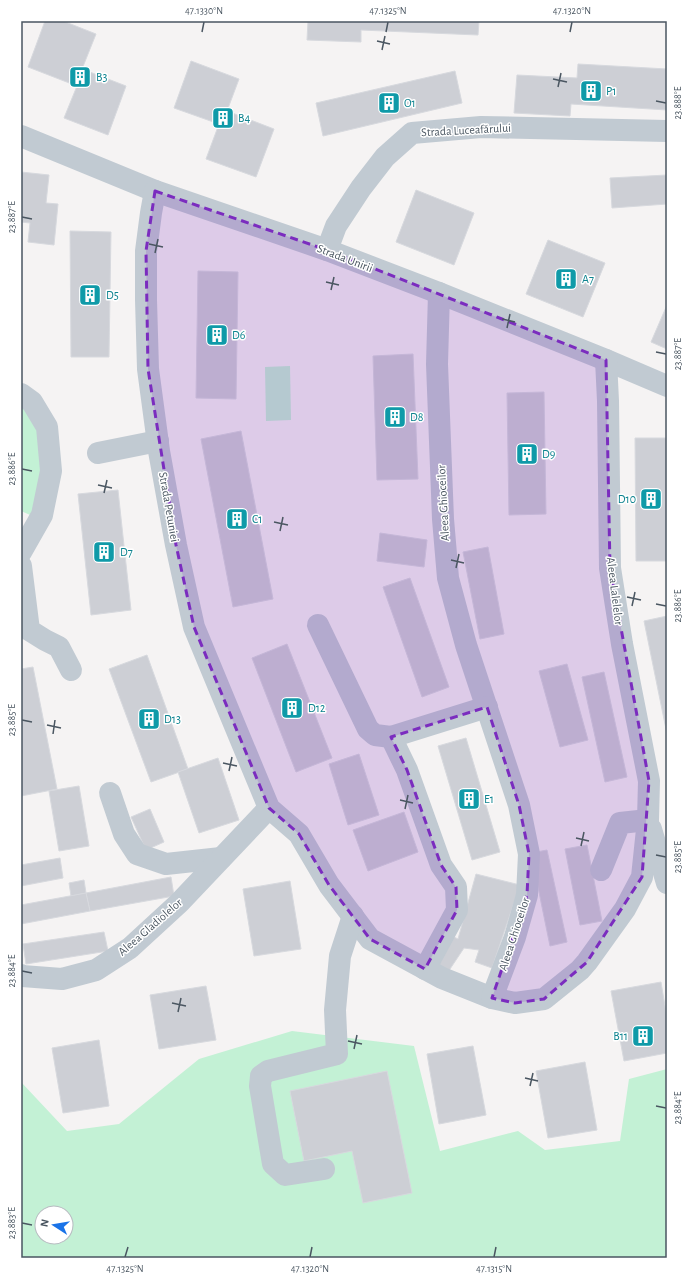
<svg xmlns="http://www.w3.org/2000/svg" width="688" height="1279" viewBox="0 0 688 1279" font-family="'Alegreya Sans',sans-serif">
<rect width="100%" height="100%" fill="#f5f3f3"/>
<g fill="#c3f1d5" fill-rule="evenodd">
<path d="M290,366L291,420L266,421L265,367Z"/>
<path d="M21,399L45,428L37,518L21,511Z"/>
<path d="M292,1031L414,1046L440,1151L518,1131L545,1150L620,1141L629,1079L667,1069V1258H21V1082L67,1131L119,1124L199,1059ZM42,1213H66V1237H42Z"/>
</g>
<g fill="#cdcfd5" stroke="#d7d9de">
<path d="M45,21H63L96,34L82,69L126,86L108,135L64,118L77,86L28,67Z"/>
<path d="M308,21H479L478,35L361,30V42L307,40Z"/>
<path d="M191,61L239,79L227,111L274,129L256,177L206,159L219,124L174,108Z"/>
<path d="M578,64L667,69V110L571,104L570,116L514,113L517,75L577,78Z"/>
<path d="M455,71L462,103L323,136L316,103Z"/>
<path d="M21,172L49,175L46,203L58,204L54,245L28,242L30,223L21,222Z"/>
<path d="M667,175V204L612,208L610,178Z"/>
<path d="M416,190L474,213L454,265L396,242Z"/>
<path d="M70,231L111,232L109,357H71Z"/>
<path d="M548,240L605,263L583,317L526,294Z"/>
<path d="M198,271L238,272L236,399L196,398Z"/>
<path d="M667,305V349L651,342Z"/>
<path d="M413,354L418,479L377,480L373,356Z"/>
<path d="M544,392L546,514L509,515L507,393Z"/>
<path d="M241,431L273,599L233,607L201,439Z"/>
<path d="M635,438H667V561H636Z"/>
<path d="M118,490L131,610L91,615L78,494Z"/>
<path d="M380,533L427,540L424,567L377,561Z"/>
<path d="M488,547L504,634L480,639L463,552Z"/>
<path d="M410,578L449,687L422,697L383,587Z"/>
<path d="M667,616V734L644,621Z"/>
<path d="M287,644L332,758L296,772L252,658Z"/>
<path d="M147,655L188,769L151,782L109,669Z"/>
<path d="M567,664L588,740L560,747L539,671Z"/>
<path d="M33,667L57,789L21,796V669Z"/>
<path d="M604,672L627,777L605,782L582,677Z"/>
<path d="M466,738L500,852L472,860L438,746Z"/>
<path d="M359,754L379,815L348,825L329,764Z"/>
<path d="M218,758L239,820L199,833L178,772Z"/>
<path d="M79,786L89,846L59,851L49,791Z"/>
<path d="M150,809L164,842L146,850L131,817Z"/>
<path d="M404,812L418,852L368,871L353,830Z"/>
<path d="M587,845L602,921L580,925L565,849Z"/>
<path d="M547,850L567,942L550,946L531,853Z"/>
<path d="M60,858L63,878L21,886V865Z"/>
<path d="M476,874L520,885L492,968L475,962L479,950L464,948L446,975L433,966L450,935L458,939Z"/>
<path d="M171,877L174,896L90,911L86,893Z"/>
<path d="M84,880L86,893L71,896L69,883Z"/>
<path d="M290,881L301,949L254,956L243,889Z"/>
<path d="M86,893L90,911L21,924V905Z"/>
<path d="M104,932L108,951L26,964L23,944Z"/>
<path d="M661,982L667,1018V1053L624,1061L611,991Z"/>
<path d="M206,986L216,1040L159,1049L150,995Z"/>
<path d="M99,1040L109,1106L63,1113L52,1048Z"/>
<path d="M473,1046L486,1115L439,1124L427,1054Z"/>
<path d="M585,1062L597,1130L548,1138L536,1071Z"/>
<path d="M387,1071L412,1193L363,1203L352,1151L304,1161L290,1091Z"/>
</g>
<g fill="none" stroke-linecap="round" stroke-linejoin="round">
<g stroke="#c1cad2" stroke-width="22">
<path d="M21,136L155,191L327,250L439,293L606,360L667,386"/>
<path d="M155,191L151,213L146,251V300L148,369L159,451L176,545L194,627L269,808L299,834L329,885L370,939L442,978L492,998L515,1003L544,999L580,970L587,962L625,909L642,877L648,820L649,781L622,644L610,568L608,401L606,360"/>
<path d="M327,250L336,226L361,188L385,157L412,133L481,127L667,131"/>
<path d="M439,293L437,364L443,519L448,578L466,645L519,805L529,854L527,895L515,937L492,998"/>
<path d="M21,394L32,402L47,427L51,471L42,515L21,552"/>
<path d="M98,453L158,441"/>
<path d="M21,566L29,630L45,640L59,647L71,670"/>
<path d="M318,625L368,729L375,735L391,737"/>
<path d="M110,793L124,834L137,854L166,864L221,858"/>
<path d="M651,829L667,883"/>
<path d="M601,870L620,823L648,820"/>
<path d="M425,969L457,910L456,887L441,865L407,770L391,737L487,707"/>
<path d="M21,975L22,976L62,979L96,970L130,948L179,903L269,808"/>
<path d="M324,1169L285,1175L273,1164L260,1086L261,1076L268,1071L337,1054L335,1010L340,956L353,916"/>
</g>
</g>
<path fill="#7b2cbf" fill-opacity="0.2" stroke="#7b2cbf" stroke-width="3" stroke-dasharray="8 5" stroke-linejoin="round" d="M155,191L327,250L606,360L610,568L649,781L642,877L587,962L544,999L515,1003L492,998L527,895L529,854L519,805L487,707L391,737L407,770L441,865L456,887L457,910L425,969L370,939L329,885L299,834L269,808L194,627L176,545L148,369L146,251Z"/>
<path fill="none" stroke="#4a5661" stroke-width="1.5" d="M202,32L204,22M386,32L388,22M570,32L572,22M377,41L390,44M382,50L385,36M553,79L567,82M558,87L561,73M656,101L666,103M22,217L32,219M149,244L163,247M155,253L158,239M326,282L339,285M331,290L334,277M502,319L515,322M507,328L510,314M656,352L666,354M22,469L32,471M98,485L112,488M104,493L107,480M274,522L288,525M280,531L283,517M451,560L464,563M456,568L459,554M627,597L641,600M656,604L666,606M632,606L635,592M22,720L32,722M47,725L61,728M53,734L55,720M223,763L237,766M229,771L232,757M400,800L413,803M405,809L408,795M576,838L589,841M581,846L584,832M656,855L666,857M22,971L32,973M172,1003L186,1006M178,1012L181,998M348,1041L362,1044M354,1049L357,1035M525,1078L538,1081M530,1086L533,1073M656,1106L666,1108M22,1223L32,1225M125,1257L128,1247M310,1257L312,1247M494,1257L496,1247"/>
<defs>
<g id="building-square" transform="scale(1.15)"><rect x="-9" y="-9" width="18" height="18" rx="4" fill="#0f9aa8" stroke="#fff"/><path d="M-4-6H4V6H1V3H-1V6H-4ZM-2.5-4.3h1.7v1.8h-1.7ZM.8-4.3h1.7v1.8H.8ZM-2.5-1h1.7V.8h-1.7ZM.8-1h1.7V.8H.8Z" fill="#fff"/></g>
</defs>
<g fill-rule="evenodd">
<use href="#building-square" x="80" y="77"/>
<use href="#building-square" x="591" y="91"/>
<use href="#building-square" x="389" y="103"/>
<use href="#building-square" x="223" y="118"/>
<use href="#building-square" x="566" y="279"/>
<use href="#building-square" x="90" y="295"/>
<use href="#building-square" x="217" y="335"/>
<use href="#building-square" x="395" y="417"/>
<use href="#building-square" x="527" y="454"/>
<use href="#building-square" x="651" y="499"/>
<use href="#building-square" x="237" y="519"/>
<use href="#building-square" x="104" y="552"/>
<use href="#building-square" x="292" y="708"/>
<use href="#building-square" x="149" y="719"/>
<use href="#building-square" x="469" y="799"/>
<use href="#building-square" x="643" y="1036"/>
</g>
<g text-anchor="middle" stroke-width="3" stroke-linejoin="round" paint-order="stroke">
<g font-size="12" fill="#0d838f" stroke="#fff" text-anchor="start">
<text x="96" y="81">B3</text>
<text x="606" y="95">P1</text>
<text x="404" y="107">O1</text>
<text x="238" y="122">B4</text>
<text x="582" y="283">A7</text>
<text x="106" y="299">D5</text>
<text x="232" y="339">D6</text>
<text x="410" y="421">D8</text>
<text x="542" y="458">D9</text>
<text x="636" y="503" text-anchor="end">D10</text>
<text x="252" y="523">C1</text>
<text x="120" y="556">D7</text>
<text x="308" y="712">D12</text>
<text x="164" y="723">D13</text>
<text x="484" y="803">E1</text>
<text x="628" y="1040" text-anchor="end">B11</text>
</g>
<g font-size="12" fill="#4a5661" stroke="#fff">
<text transform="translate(466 130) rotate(-3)" y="4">Strada Luceafărului</text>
<text transform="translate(345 258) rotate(21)" y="4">Strada Unirii</text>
<text transform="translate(443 503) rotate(-93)" y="4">Aleea Ghioceilor</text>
<text transform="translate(169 507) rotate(80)" y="4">Strada Petuniei</text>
<text transform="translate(615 591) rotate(83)" y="4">Aleea Lalelelor</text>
<text transform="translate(150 927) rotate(-41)" y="4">Aleea Gladiolelor</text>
<text transform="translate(514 934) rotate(-72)" y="4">Aleea Ghioceilor</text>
</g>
</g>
<rect width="688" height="1279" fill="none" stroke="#ffffff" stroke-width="44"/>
<g transform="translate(54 1225) rotate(282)"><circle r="19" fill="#ffffff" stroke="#b7bbc0"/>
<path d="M0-3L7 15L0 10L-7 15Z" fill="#1a73e8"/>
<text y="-6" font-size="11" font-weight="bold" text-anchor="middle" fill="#4a5661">N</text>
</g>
<rect x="22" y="22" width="644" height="1235" fill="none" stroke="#4a5661" stroke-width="1.5"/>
<g font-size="10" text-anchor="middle" fill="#4a5661">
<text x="204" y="14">47.1330°N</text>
<text x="388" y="14">47.1325°N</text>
<text x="572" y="14">47.1320°N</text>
<text transform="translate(677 103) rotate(-90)" y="4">23.888°E</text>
<text transform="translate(11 217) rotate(-90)" y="4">23.887°E</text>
<text transform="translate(677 354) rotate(-90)" y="4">23.887°E</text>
<text transform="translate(11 469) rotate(-90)" y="4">23.886°E</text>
<text transform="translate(677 606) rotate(-90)" y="4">23.886°E</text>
<text transform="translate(11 720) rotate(-90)" y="4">23.885°E</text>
<text transform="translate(677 857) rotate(-90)" y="4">23.885°E</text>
<text transform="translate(11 971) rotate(-90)" y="4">23.884°E</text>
<text transform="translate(677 1108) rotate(-90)" y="4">23.884°E</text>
<text transform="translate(11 1223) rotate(-90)" y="4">23.883°E</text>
<text x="125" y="1272">47.1325°N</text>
<text x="310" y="1272">47.1320°N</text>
<text x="494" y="1272">47.1315°N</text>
</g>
</svg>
